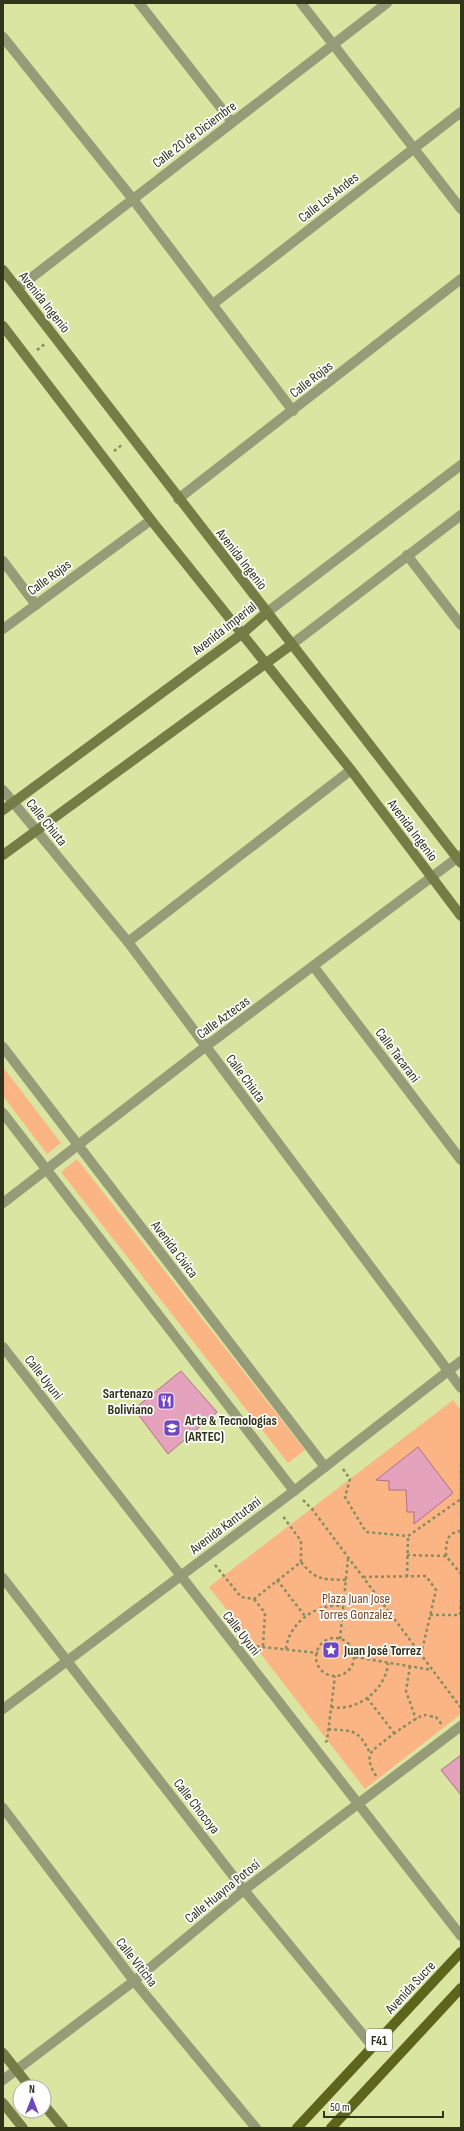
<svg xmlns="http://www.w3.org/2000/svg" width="464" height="2131" viewBox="0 0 464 2131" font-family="'Sofia Sans Condensed',sans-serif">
<rect width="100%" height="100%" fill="#dbe5a2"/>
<g fill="#fbb484">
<path d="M3,1067L61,1143L47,1154L3,1096Z"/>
<path d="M77,1159L305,1450L288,1463L61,1172Z"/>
<path d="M453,1400L461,1410V1714L365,1789L209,1587Z"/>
</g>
<g fill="#e5a2bc" stroke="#ae6f88">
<path d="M181,1371L217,1412L168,1454L134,1409Z"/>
<path d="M418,1447L453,1493L414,1524V1512H407L406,1490H389V1481L376,1480Z"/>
<path d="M461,1755V1795L441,1770Z"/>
</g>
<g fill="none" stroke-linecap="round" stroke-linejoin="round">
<g stroke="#878d5f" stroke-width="2.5" stroke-dasharray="3 3" stroke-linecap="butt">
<path d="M37,350L46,343"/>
<path d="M114,451L123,444"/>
<path d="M343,1469L350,1479L345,1497L366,1532L408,1536L461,1499V1460"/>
<path d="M303,1500L312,1509L461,1708"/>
<path d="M407,1555L446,1556L461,1574"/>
<path d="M446,1556C446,1542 446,1533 461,1531"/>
<path d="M301,1562C316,1581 323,1579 346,1580"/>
<path d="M215,1565L241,1597L254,1599L301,1562V1541L282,1515"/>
<path d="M363,1577L426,1576L436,1590L421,1655"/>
<path d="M407,1577L408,1536"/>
<path d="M277,1580L305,1616"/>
<path d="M254,1599L265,1613L263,1646"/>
<path d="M430,1615H461"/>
<path d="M460,1615L461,1600"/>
<circle cx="335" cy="1657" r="19"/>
<path d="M340,1639L348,1558"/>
<path d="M251,1648L254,1646L318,1653"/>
<path d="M286,1649C289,1622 317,1603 343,1606"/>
<path d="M355,1657L432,1670"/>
<path d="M410,1666L406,1691L416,1719"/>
<path d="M367,1698L395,1734"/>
<path d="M331,1707C357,1712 386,1690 388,1663"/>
<path d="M328,1729C354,1731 358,1729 370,1753"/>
<path d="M325,1742L327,1741L335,1676"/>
<path d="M376,1776C372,1769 367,1761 371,1753C373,1748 417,1716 424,1715C427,1715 433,1717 436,1717L442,1725"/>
</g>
<g stroke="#979c78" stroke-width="10">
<path d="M139,3L232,122"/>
<path d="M301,3L461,209"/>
<path d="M3,37L132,198L293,411"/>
<path d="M18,288L387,3"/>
<path d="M213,304L461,112"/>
<path d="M178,499L461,279"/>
<path d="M407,555L461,625"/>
<path d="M3,561L36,605"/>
<path d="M266,613L461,465"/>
<path d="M3,629L151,520"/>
<path d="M291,645L461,515"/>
<path d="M3,790L128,942L461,1388"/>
<path d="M128,942L351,770"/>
<path d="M314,967L461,1160"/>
<path d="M3,1047L325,1467"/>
<path d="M3,1113L294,1491"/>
<path d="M3,1203L205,1047L461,855"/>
<path d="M3,1347L461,1936"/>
<path d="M3,1578L244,1890L373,2047"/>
<path d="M3,1709L294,1491L461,1361"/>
<path d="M3,1808L134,1981L256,2128"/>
<path d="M3,2080L134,1981L244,1890L461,1726"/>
</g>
<g stroke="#757c46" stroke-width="10">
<path d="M3,270L461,863"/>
<path d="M3,326L151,520L351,770L461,916"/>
<path d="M3,810L243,633L266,613"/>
<path d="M3,855L291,645"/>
<path d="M3,2053L30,2087"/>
<path d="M3,2103L23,2128"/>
<path d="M44,2105L63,2128"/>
</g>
<g stroke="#5e651b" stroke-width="10">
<path d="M297,2128L461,1952"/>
<path d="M331,2128L461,1988"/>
</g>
</g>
<defs>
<g id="restaurant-square" transform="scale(0.9)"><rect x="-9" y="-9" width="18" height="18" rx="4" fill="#7047c0" stroke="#fefefe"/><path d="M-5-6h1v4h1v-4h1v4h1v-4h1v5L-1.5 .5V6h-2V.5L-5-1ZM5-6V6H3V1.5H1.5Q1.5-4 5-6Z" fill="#fff"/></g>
<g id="university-square" transform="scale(0.9)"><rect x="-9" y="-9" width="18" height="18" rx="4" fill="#7047c0" stroke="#fefefe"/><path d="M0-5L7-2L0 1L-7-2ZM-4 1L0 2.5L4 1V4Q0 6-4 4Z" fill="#fff"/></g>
<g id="sight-square" transform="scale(0.9)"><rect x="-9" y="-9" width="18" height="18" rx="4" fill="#7047c0" stroke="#fefefe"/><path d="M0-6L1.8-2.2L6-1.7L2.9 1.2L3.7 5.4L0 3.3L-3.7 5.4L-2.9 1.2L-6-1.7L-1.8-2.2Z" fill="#fff"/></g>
</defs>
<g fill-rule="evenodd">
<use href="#restaurant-square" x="166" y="1401"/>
<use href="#university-square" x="172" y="1428"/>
<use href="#sight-square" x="331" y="1650"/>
</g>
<g text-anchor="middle" stroke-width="3.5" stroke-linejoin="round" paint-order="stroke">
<rect fill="#fefefe" stroke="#6e715e" stroke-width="1" x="366" y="2029" width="26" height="22" rx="3"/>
<g font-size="13" font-weight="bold" fill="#31341a">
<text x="379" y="2045">F41</text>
</g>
<g font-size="14" fill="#31341a" stroke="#fefefe">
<text transform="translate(194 134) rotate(-37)" y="5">Calle 20 de Diciembre</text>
<text transform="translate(328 197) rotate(-38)" y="5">Calle Los Andes</text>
<text transform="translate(45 302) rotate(52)" y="5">Avenida Ingenio</text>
<text transform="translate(311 379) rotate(-38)" y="5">Calle Rojas</text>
<text transform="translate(242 559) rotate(52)" y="5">Avenida Ingenio</text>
<text transform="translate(49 577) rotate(-36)" y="5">Calle Rojas</text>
<text transform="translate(224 628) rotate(-38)" y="5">Avenida Imperial</text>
<text transform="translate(47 822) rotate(51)" y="5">Calle Chiuta</text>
<text transform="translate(413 830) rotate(53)" y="5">Avenida Ingenio</text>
<text transform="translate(223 1017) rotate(-36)" y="5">Calle Aztecas</text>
<text transform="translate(398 1055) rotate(53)" y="5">Calle Tacarani</text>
<text transform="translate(246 1078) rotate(53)" y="5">Calle Chiuta</text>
<text transform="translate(175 1249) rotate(53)" y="5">Avenida Cívica</text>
<text transform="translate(44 1377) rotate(52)" y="5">Calle Uyuni</text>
<text transform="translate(225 1525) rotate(-37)" y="5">Avenida Kantutani</text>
<text transform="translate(242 1633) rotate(52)" y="5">Calle Uyuni</text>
<text transform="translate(197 1806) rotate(52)" y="5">Calle Chocoya</text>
<text transform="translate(222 1891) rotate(-39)" y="5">Calle Huayna Potosí</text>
<text transform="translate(137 1962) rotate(52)" y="5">Calle Viticha</text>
<text transform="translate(410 1987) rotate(-47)" y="5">Avenida Sucre</text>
</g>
<g font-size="14" font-weight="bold" fill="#31341a" stroke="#fefefe" text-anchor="start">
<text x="153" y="1398" text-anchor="end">Sartenazo<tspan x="153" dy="16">Boliviano</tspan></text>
<text x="185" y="1425">Arte &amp; Tecnologías<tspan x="185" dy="16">(ARTEC)</tspan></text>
<text x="344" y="1655">Juan José Torrez</text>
</g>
<g font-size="14" fill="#774520" stroke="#fefefe">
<text x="356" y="1603">Plaza Juan Jose<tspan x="356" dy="16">Torres Gonzalez</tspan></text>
</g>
</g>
<rect width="464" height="2131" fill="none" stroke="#31341a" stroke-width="8"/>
<g transform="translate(32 2099)"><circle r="19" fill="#fefefe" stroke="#acada3"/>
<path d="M0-3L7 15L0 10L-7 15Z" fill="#7047c0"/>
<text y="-6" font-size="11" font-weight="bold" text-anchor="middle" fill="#31341a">N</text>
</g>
<path d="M324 2111v6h119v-6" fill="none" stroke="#31341a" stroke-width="2"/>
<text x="330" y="2111" font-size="12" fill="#31341a" stroke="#fefefe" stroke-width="3" paint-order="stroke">50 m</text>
</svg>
